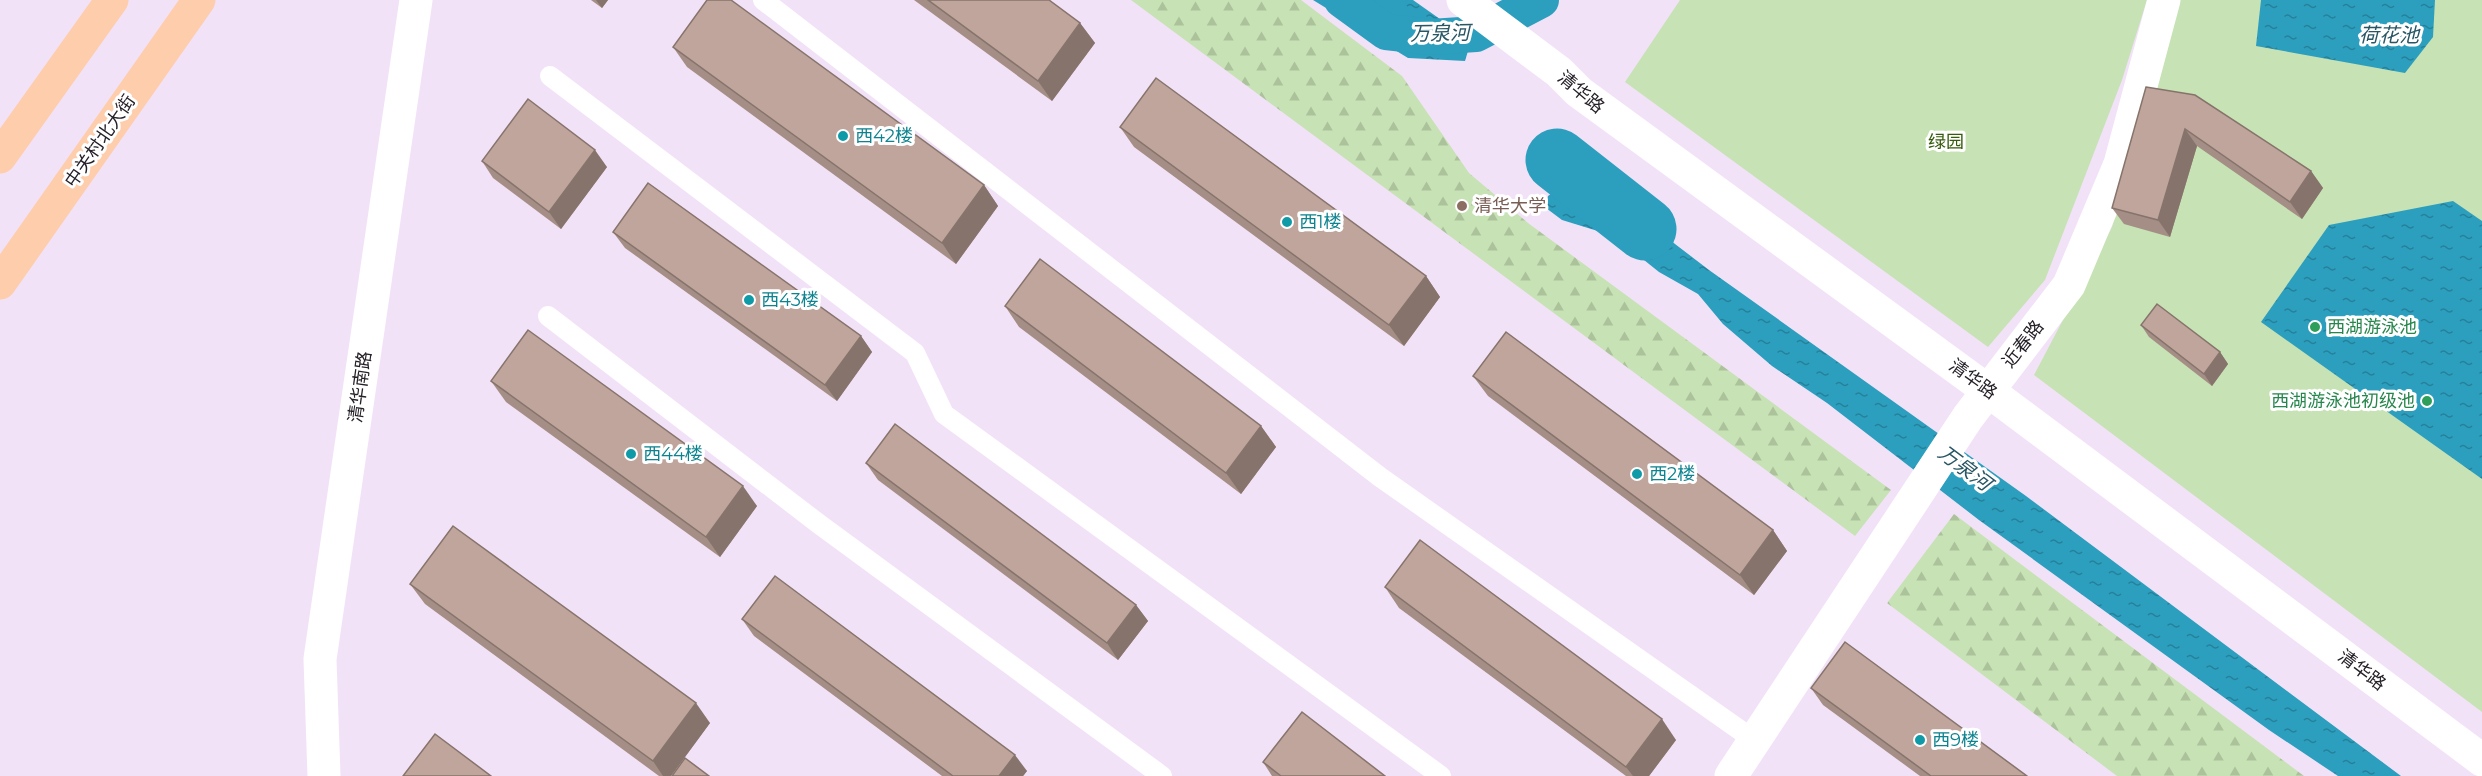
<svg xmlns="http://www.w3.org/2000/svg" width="2482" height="776" viewBox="0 0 2482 776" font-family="Montserrat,'Noto Sans SC',sans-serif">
<defs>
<pattern id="forest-firs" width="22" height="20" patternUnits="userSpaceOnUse" patternTransform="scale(1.5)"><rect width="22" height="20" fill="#c7e2b4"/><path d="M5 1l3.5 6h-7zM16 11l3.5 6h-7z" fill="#abc29b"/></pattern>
<pattern id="water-ripples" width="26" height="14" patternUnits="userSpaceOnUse" patternTransform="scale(1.5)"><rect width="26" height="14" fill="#2c9ebe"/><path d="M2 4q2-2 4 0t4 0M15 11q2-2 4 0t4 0" fill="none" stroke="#25809a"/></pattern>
</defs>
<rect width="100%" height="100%" fill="#f2e2f8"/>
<g fill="url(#forest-firs)">
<path d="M1131,0H1301L1402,76L1469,173L1528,223L1891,490L1855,536Z"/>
<path d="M1954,514L2304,776H2117L1887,603Z"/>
</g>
<g fill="#c7e2b4">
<path d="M1680,0H2147L2122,80L2045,280L1988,347L1625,82Z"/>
<path d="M2180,0H2482V712L2034,375L2112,227Z"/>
</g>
<g fill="url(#water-ripples)">
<path d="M1313,0H1413L1471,41L1465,61L1408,58Z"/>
<path d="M2261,0H2435L2433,37L2405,73L2256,46Z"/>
<path d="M1581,172L1709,270L2026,496L2401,776H2338L2269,730L1979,520L1827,403L1772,366L1723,324L1698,294L1659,272L1614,236L1562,220L1546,208L1548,196Z"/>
<path d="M2453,201L2482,221V479L2261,322L2329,225Z"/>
</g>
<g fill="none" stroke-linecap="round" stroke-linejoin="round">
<path stroke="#2c9ebe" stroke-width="36" d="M1342,0L1386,32L1431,37L1476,34L1541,0"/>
<path stroke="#2c9ebe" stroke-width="63" d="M1557,160L1645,229"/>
<g stroke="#fff" stroke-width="20">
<path d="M763,0L1380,477L1754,740"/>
<path d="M550,76L915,353L944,414L1441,776"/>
<path d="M548,316L819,524L1162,776"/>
</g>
<g stroke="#fff" stroke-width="33">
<path d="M1463,0L1559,72L1579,92L1987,390L2482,760"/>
<path d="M1731,776L1968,417L2069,285L2120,164L2164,0"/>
</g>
<path stroke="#fff" stroke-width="33" d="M324,776L320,659L416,0"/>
<g stroke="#fecdac" stroke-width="33">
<path d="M0,157L112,0"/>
<path d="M0,283L199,0"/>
</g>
</g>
<g fill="#a48e85">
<path d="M591,0H608L602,8Z"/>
<path d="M914,0H1049L1080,23L1095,43L1052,101Z"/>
<path d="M673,47L984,185L998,206L956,264L687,67Z"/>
<path d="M2146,87L2311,171L2323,188L2302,219L2197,146L2170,237L2124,224L2112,208Z"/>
<path d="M1120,127L1426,276L1440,297L1404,346L1134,147Z"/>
<path d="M482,161L607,167L561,229L493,178Z"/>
<path d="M613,232L861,336L872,352L837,401L625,248Z"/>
<path d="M1005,306L1261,426L1276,447L1241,494L1019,327Z"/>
<path d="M2141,325L2220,352L2228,364L2212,386L2149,337Z"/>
<path d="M1473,376L1773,530L1787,551L1754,595L1488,396Z"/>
<path d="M491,381L757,506L720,557L506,402Z"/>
<path d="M866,463L1136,605L1148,621L1118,660L878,480Z"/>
<path d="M410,584L710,723L671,776H659L425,604Z"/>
<path d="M1385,587L1676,740L1649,776H1626L1399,608Z"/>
<path d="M742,619L1027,771L1023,776H942L754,636Z"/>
<path d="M1811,688L2027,776H1920L1823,705Z"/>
<path d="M1263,762L1281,776H1272Z"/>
</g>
<g fill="#86746c">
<path d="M596,0H608L602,8Z"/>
<path d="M1080,23L1095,43L1052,101L1038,81Z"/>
<path d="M2185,129L2197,146L2170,237L2158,220Z"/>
<path d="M595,150L607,167L561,229L549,212Z"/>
<path d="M2311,171L2323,188L2302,219L2290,202Z"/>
<path d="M984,185L998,206L956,264L942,243Z"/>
<path d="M1426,276L1440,297L1404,346L1389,325Z"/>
<path d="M861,336L872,352L837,401L825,385Z"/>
<path d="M2220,352L2228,364L2212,386L2204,374Z"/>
<path d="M1261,426L1276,447L1241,494L1226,473Z"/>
<path d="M743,486L757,506L720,557L706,537Z"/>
<path d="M1773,530L1787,551L1754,595L1740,575Z"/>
<path d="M1136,605L1148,621L1118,660L1107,643Z"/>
<path d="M696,703L710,723L671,776H663L653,761Z"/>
<path d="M1662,719L1676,740L1649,776H1633L1626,767Z"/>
<path d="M1015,755L1027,771L1023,776H999Z"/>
</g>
<g fill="#bfa59b" stroke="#86746c" stroke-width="1.5">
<path d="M707,0H731L984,185L942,243L673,47Z"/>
<path d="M928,0H1049L1080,23L1038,81Z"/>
<path d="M1156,78L1426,276L1389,325L1120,127Z"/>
<path d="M2146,87L2195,95L2311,171L2290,202L2185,129L2158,220L2112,208Z"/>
<path d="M528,99L595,150L549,212L482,161Z"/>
<path d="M648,183L861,336L825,385L613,232Z"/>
<path d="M1040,259L1261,426L1226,473L1005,306Z"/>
<path d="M2157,304L2220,352L2204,374L2141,325Z"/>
<path d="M528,330L743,486L706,537L491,381Z"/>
<path d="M1506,332L1773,530L1740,575L1473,376Z"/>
<path d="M895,424L1136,605L1107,643L866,463Z"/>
<path d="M453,526L696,703L653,761L410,584Z"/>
<path d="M1420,540L1662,719L1626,767L1385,587Z"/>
<path d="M775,576L1015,755L999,776H953L742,619Z"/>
<path d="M1845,642L2027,776H1931L1811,688Z"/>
<path d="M1302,712L1385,776H1281L1263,762Z"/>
<path d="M435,734L491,776H403Z"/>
<path d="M685,758L709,776H672Z"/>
</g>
<g fill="#0f9aa8" stroke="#fff" stroke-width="2">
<circle cx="843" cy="136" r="6"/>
<circle cx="1287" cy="222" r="6"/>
<circle cx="749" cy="300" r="6"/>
<circle cx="631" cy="454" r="6"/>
<circle cx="1637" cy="474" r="6"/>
<circle cx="1920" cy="740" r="6"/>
</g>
<circle fill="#8d6e63" stroke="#fff" stroke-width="2" cx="1462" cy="206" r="6"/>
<g fill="#2e9e5b" stroke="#fff" stroke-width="2">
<circle cx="2315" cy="327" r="6"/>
<circle cx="2427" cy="401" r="6"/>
</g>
<g text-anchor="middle" stroke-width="6" stroke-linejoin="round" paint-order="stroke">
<g font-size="18" fill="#262128" stroke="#fff">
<text transform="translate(1581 92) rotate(40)" y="6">清华路</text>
<text transform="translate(100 141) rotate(-55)" y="6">中关村北大街</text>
<text transform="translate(2023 344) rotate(-52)" y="6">近春路</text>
<text transform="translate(1973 379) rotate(36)" y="6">清华路</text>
<text transform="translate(360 387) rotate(-82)" y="6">清华南路</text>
<text transform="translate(2362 670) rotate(37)" y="6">清华路</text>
</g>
<g font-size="18" fill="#0d838f" stroke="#fff" text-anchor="start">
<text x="855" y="142">西42楼</text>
<text x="1299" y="228">西1楼</text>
<text x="761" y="306">西43楼</text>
<text x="643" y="460">西44楼</text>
<text x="1649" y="480">西2楼</text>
<text x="1932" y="746">西9楼</text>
</g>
<g font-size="18" fill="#365b0f" stroke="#fff">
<text x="1946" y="148">绿园</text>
</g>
<g font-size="18" fill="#785e54" stroke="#fff" text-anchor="start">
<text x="1474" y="212">清华大学</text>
</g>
<g font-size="18" fill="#27864d" stroke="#fff" text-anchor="start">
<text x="2327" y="333">西湖游泳池</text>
<text x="2415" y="407" text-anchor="end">西湖游泳池初级池</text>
</g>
<g font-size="20" font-style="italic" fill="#285664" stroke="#fff">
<text transform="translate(1440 33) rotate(-1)" y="7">万泉河</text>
<text x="2389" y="42">荷花池</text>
<text transform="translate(1965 468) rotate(37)" y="7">万泉河</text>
</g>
</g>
</svg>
